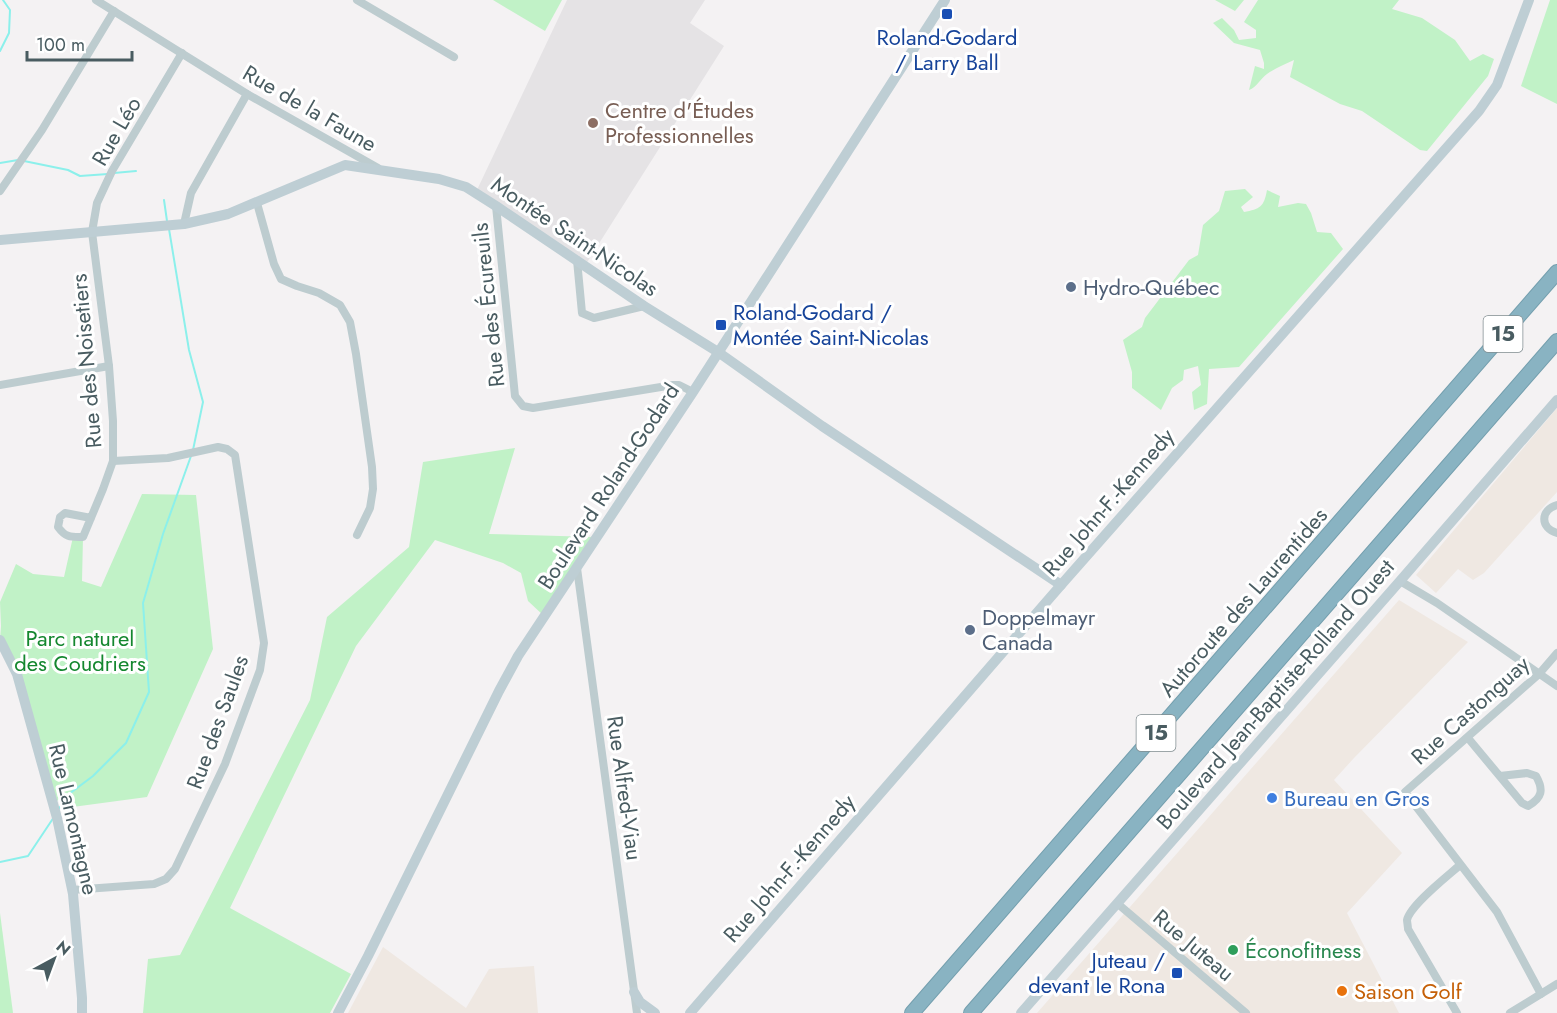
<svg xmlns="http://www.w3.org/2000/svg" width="1557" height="1013" viewBox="0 0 1557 1013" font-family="Jost,sans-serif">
<rect width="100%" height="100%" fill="#f4f2f3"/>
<g fill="#efe8e2">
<path d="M1557,408V492L1484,573L1473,580L1458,569L1436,593L1416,575Z"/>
<path d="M1399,600L1468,642L1354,758L1334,780L1402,853L1347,913L1399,1013H1037Z"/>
<path d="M383,947L466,1008L489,969L534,966L538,1013H348Z"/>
</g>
<path fill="#e5e3e5" d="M567,0H705L690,23L724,46L586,264L476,192Z"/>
<g fill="#c1f2c7">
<path d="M493,0H562L545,31Z"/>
<path d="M1215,0H1244L1235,11Z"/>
<path d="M1258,0H1399L1392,9L1422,18L1455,40L1470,61L1483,54L1494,59L1488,76L1427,151L1420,150L1362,111L1340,104L1290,77L1294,60C1285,64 1276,68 1267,74C1260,79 1257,87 1249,90L1255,66L1264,69V63L1260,50L1234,43L1213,23L1222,18L1234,30L1239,40L1256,38V30L1244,22Z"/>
<path d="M1550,0H1557V104L1521,86Z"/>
<path d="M1245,189L1253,197L1241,207L1244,212C1260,209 1264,207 1267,190L1280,196L1278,207L1298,203L1306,204L1311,213L1317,232L1331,233L1343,249L1239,367L1209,369L1207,404L1194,410L1192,392L1201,385L1198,366L1184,370L1183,380L1172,388L1161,410L1132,388V372L1123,340L1142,327L1145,318L1189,260L1198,255L1203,225L1219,211L1225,191Z"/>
<path d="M515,448L489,534L594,537L543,615L528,601L521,573L503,563L435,540L356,646L230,908L351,974L330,1013H143L148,959L180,955L310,700L327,617L409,547L423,462Z"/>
<path d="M142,494L196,495L213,649L147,797L65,808L62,798L53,803L17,674L0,640L1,626L0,602L16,564L33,574L64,577L73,537H83L82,581L101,587Z"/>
<path d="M0,913L13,1013H0Z"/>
</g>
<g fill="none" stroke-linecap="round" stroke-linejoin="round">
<g stroke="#8cf0eb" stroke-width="2">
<path d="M0,51L9,33L10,10L3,0"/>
<path d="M24,161L68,170L80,176L108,174"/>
<path d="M0,163L18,160"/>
<path d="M114,173L136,171"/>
<path d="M164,200L167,221"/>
<path d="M169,229L189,350L203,402L193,450"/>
<path d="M58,810L69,794L93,776L126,743L149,692L143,603L163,534L191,456"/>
<path d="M0,862L28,856L54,817"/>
</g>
<g stroke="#749fae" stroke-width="16">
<g id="highway">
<path d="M912,1013L1557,272"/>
<path d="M971,1013L1557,341"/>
</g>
</g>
<g stroke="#bdcccf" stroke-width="8">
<path d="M96,0L247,94L378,168"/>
<path d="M357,0L454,57"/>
<path d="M0,191L42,130L114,11"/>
<path d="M257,203L274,264L281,279L297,286L319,293L340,305L350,322L356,354L372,467L373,489L370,508L357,535"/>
<path d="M496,206L515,396L523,406L533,408L673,385H679L693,392"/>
<path d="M184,224L191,193L247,94"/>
<path d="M577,260L582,313L594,318L644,306"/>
<path d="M0,385L109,366"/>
<path d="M1557,505C1540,510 1540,528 1557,533"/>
<path d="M91,518L65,513L60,517L58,527C66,538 71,537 83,537L103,489L113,461V421L109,366L92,232L97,203L112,171L182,53"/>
<path d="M577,568L637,1013"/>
<path d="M1400,581L1437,603L1557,686"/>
<path d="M1468,738L1522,803L1528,806C1542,798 1544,790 1536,776L1527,773L1500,776"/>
<path d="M72,890L154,884L166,879L175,869L225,764L260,670L264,643L235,455L227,449L218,447L168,458L113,461"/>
<path d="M1118,904L1246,1013"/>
<path d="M1541,994L1497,912L1405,792L1539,674L1557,653"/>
<path d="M1457,1013L1408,929C1408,927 1407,921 1407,920C1410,905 1449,875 1460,865"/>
<path d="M1510,1013L1557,984"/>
</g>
<g stroke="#beced4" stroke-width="10">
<path d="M0,240L184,224L228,214L345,165L439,179L466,187L496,206L644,306L718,352L822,426L1061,585"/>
<path d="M0,640L17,674L57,818L73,894L82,998V1013"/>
<path d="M634,992L640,1002L655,1013"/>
<path d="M338,1013L368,956L499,691L518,656L693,392L945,0"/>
<path d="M690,1013L1061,585L1479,111L1497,85L1529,0"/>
<path d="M1021,1013L1400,581L1557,400"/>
</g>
<use href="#highway" stroke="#89b3c2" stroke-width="14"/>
</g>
<g fill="#1a4fb4" stroke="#fff" stroke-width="2">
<rect x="941" y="8" width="12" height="12" rx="3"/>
<rect x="715" y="319" width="12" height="12" rx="3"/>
<rect x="1171" y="967" width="12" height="12" rx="3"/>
</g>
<circle fill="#8d6e63" stroke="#fff" stroke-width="2" cx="593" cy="123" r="6"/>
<g fill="#5c6f8a" stroke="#fff" stroke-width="2">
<circle cx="1071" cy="287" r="6"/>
<circle cx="970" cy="630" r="6"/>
</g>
<circle fill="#3f7fe0" stroke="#fff" stroke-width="2" cx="1272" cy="798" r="6"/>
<circle fill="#2e9e5b" stroke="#fff" stroke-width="2" cx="1233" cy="950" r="6"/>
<circle fill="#e8710a" stroke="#fff" stroke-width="2" cx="1342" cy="991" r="6"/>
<g text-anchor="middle" stroke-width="6" stroke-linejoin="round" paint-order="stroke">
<g fill="#fff" stroke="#808d90" stroke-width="1.5">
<rect x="1483.5" y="316" width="39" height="36" rx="4.5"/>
<rect x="1136.5" y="715" width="39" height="36" rx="4.5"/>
</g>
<g font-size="21" font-weight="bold" fill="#495c61">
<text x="1503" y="341">15</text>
<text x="1156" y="740">15</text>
</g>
<g font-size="22" fill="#164399" stroke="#fff">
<text x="947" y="45">Roland-Godard<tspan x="947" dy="25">/ Larry Ball</tspan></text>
<text x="733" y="320" text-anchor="start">Roland-Godard /<tspan x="733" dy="25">Montée Saint-Nicolas</tspan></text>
<text x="1165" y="968" text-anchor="end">Juteau /<tspan x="1165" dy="25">devant le Rona</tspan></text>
</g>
<g font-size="22" fill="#495c61" stroke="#fff">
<text transform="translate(310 108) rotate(30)" y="8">Rue de la Faune</text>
<text transform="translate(116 131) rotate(-60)" y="8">Rue Léo</text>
<text transform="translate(575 236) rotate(34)" y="8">Montée Saint-Nicolas</text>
<text transform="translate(488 305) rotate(-96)" y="8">Rue des Écureuils</text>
<text transform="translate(86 361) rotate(-95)" y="8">Rue des Noisetiers</text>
<text transform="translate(608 486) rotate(-57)" y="8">Boulevard Roland-Godard</text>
<text transform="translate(1108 502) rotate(-49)" y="8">Rue John-F.-Kennedy</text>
<text transform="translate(1243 602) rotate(-49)" y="8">Autoroute des Laurentides</text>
<text transform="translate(1275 694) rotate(-49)" y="8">Boulevard Jean-Baptiste-Rolland Ouest</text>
<text transform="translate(1470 710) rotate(-42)" y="8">Rue Castonguay</text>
<text transform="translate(217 722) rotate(-70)" y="8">Rue des Saules</text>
<text transform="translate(625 788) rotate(82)" y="8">Rue Alfred-Viau</text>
<text transform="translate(74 819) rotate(77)" y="8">Rue Lamontagne</text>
<text transform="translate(789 868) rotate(-49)" y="8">Rue John-F.-Kennedy</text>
<text transform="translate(1194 945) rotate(40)" y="8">Rue Juteau</text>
</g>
<g font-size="22" fill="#785e54" stroke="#fff" text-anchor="start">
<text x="605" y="118">Centre d'Études<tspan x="605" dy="25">Professionnelles</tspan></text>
</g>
<g font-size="22" fill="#4e5e75" stroke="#fff" text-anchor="start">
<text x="1083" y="295">Hydro-Québec</text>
<text x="982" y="625">Doppelmayr<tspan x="982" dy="25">Canada</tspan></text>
</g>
<g font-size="22" fill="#14872f" stroke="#fff">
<text x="80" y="646">Parc naturel<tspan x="80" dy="25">des Coudriers</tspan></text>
</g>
<g font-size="22" fill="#366cbe" stroke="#fff" text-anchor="start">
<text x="1284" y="806">Bureau en Gros</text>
</g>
<g font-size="22" fill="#27864d" stroke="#fff" text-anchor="start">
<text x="1245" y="958">Éconofitness</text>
</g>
<g font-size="22" fill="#c56008" stroke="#fff" text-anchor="start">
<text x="1354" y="999">Saison Golf</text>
</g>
</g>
<g transform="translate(54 959) rotate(41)" stroke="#ffffff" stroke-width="4.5" paint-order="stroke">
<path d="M0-4.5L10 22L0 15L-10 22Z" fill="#495c61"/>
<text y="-9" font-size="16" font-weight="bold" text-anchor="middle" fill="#495c61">N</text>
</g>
<path d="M27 51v9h105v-9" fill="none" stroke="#495c61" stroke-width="3"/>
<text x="36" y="51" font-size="18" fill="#495c61" stroke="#ffffff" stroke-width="4.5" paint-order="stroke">100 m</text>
</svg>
